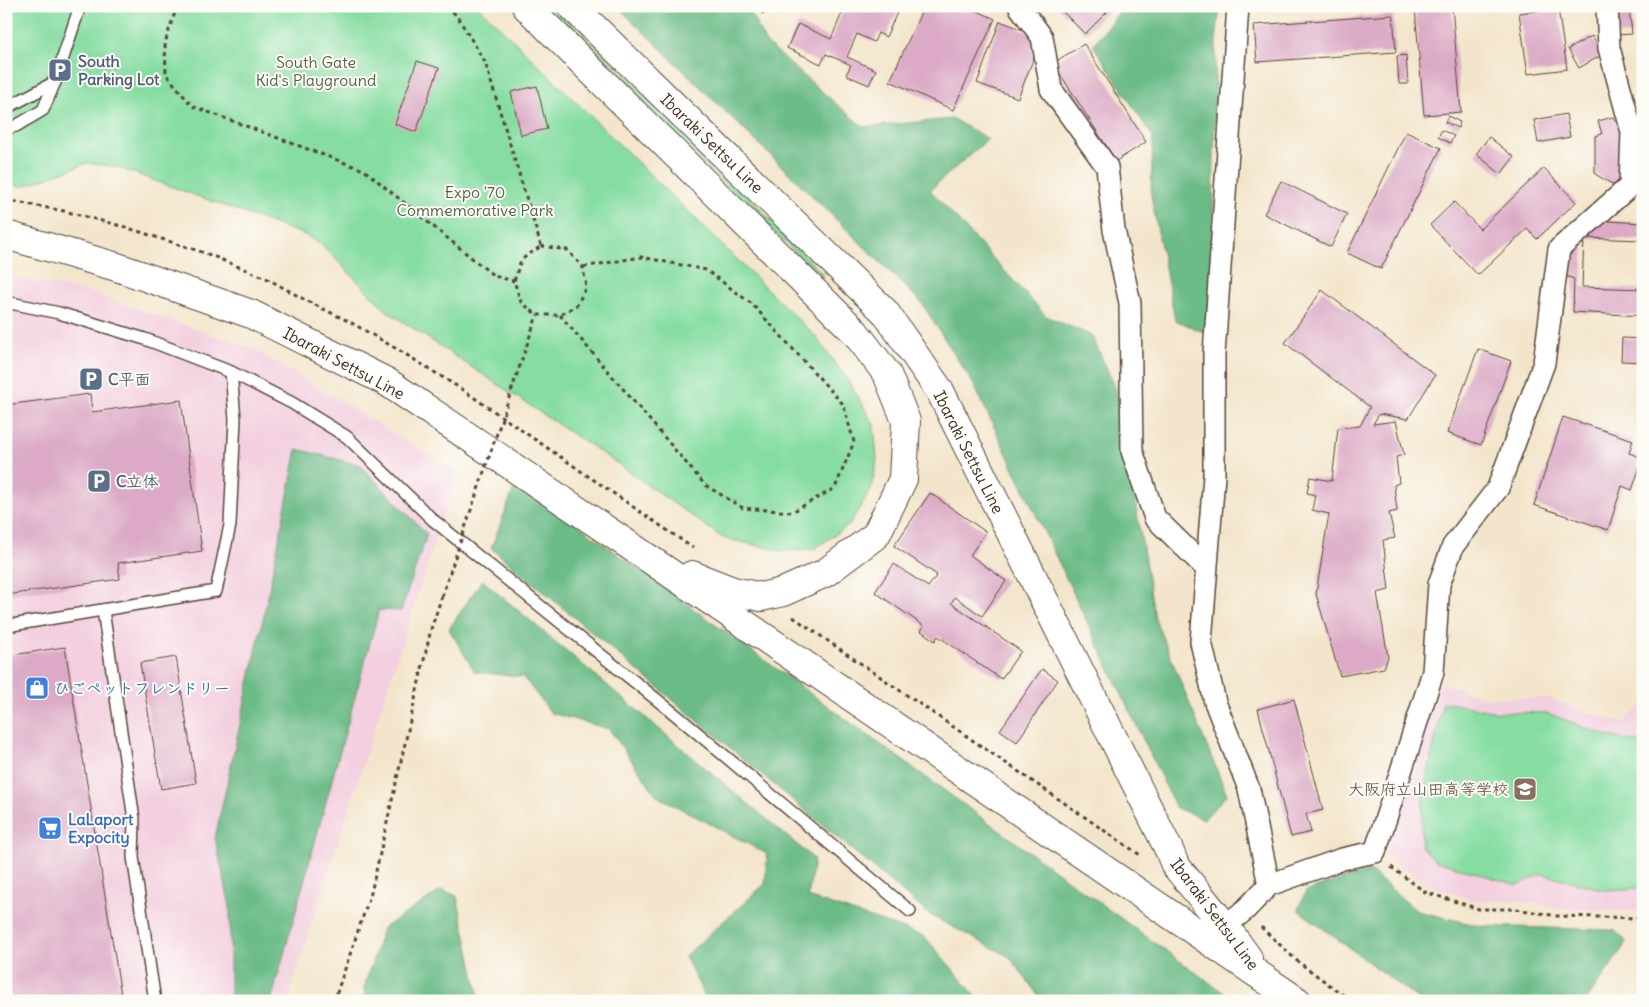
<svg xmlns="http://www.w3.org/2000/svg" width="1649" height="1007" viewBox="0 0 1649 1007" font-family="Delius,'Klee One',sans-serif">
<rect width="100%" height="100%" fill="#fdfcf7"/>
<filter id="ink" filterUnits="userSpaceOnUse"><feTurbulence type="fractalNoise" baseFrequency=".02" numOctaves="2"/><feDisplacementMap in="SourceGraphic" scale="10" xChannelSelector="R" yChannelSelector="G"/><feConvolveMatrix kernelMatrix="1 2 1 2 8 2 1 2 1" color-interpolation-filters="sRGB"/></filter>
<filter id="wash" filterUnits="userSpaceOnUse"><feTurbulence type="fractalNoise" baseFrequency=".0096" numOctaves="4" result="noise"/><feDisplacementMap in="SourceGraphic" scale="20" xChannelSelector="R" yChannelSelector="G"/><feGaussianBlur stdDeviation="1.12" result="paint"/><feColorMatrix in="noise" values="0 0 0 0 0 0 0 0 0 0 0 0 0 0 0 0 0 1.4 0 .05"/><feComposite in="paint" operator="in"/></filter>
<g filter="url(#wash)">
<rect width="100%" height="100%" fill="#f3e5cb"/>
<g fill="#f3cfdf">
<path d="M6,276L81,290L252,348L457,472L287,1001H6Z"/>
<path d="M1441,683L1486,698H1547L1623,723L1643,704V911L1559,909L1517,900L1481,902L1427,885L1385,855Z"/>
</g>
<g fill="#86dda2" stroke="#608460">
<path d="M6,6H478L815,336L849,382L874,425L877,460L871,489L849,525L814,549L782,551L723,538L615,462L387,311L323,246L305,235L117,167L87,163L24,186L6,185Z"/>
<path d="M540,6H554L723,170L824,276L822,278Z"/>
<path d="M1443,702L1497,712L1547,713L1607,736L1643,743V888L1605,890L1543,874L1517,885L1436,861L1421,846L1423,797Z"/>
</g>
<g fill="#6cbc88" stroke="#547353">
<path d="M617,6H748L765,42L863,127L953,119L988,139L930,190L1046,316L1092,336L1116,389L1155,619L1227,795L1204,819L1176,808L974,385L921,302Z"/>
<path d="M1124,6H1220L1216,41L1211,335L1175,320L1151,195L1153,137L1093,45Z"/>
<path d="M297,449L360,465L427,534L401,611L379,610L271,1001H230V906L215,838L264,615Z"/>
<path d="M517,481L1235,1001H1042L1010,957L930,915L491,548Z"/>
<path d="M482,580L814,859L808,897L924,936L980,1001H707L685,956L765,884L767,854L657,796L609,729L551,713L523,677L475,672L449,629Z"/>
<path d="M1370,871L1417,911L1480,926L1614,930L1627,942L1586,1001H1421L1298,910L1306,891Z"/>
<path d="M442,890L457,896L480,1001H366L364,988L383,928Z"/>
</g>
<g id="blocks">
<g fill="#dcaac6">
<path d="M758,6H776L762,14Z"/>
<path d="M845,6H900L886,37L878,33L874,42L857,34L847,57L876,70L869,85L846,75L851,65L826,54L821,64L787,48L798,24L831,39Z"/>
<path d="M924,6H967L995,19L953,110L890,81Z"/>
<path d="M1057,6H1113L1085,34Z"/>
<path d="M1434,6H1452L1461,112L1424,115L1415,8Z"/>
<path d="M1612,6H1629L1632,34L1615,35Z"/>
<path d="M1558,8L1567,69L1528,74L1519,13Z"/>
<path d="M1393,15L1396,52L1257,62L1254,25Z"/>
<path d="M1000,21L1042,37L1018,98L977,83Z"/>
<path d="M1639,32H1643V57H1641Z"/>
<path d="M1592,36L1602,55L1579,68L1568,49Z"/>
<path d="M1084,44L1146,142L1116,161L1053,63Z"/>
<path d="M1406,55L1408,84H1399L1397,56Z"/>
<path d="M417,61L439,68L416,132L395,124Z"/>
<path d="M537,86L547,129L521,135L511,92Z"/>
<path d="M1566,114L1570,137L1538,143L1534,120Z"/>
<path d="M1448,116L1460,122L1458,128L1445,122Z"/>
<path d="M1613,117L1624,134L1631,165L1617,187L1595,174V136L1602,134L1598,121Z"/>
<path d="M1442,130L1454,136L1450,143L1438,137Z"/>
<path d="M1406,132L1441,148L1381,269L1347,253Z"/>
<path d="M1489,137L1514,157L1501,174L1476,154Z"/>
<path d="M1544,168L1576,202L1537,239L1527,229L1478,275L1430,225L1454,202L1480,229Z"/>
<path d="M1281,181L1347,214L1331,247L1264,214Z"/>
<path d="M1591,220L1643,223V240L1584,238L1582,287L1643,289V316L1573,312L1574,279L1566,276L1567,249Z"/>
<path d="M1322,290L1435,375L1408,419L1379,414L1373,424L1396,421L1404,455L1396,457L1399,483L1394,485L1397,511L1389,513L1395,538L1383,540L1389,590L1377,593L1388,657L1384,668L1340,676L1316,594L1329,514L1312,510L1315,495L1307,493L1310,477L1332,481L1338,428L1360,426L1370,407L1285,343Z"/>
<path d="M1622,338L1643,339V362L1621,361Z"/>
<path d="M1478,349L1511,361L1481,445L1447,433Z"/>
<path d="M90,394L92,412L181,400L202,551L118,563L120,579L6,595V405Z"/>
<path d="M1563,417L1633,440L1629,453L1643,458L1632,490L1622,486L1608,530L1534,505Z"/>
<path d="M930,493L986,532L970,555L1006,581L982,616L955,597L951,603L1021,651L1001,679L938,636L935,641L921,631L924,626L875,592L894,564L928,587L937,575L894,546Z"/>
<path d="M65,647L122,1001H6V656Z"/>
<path d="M176,657L196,783L161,789L140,663Z"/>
<path d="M1042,669L1058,680L1017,742L1000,730Z"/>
<path d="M1294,699L1323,810L1306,814L1311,832L1291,837L1258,709Z"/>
</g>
</g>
</g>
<g filter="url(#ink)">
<use href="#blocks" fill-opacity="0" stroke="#574638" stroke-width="1"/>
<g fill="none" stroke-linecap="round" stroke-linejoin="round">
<g stroke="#574638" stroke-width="14">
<g id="service">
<path d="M6,106H10L55,82"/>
<path d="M6,128L16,126L43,110L55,82L80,6"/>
<path d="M6,302L59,313L145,339L231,372L235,419L230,525L216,591L6,626"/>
<path d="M231,372L292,403L347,437L433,520L676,715L910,911"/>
<path d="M103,610L134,819L133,857L155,1001"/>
</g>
</g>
<g stroke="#574638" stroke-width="24">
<g id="minor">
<path d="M1019,6L1042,37L1051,89L1107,167L1114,230L1130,303L1132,451L1155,518L1206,568"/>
<path d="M1238,6L1214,354V476L1201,642L1215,702L1249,789L1269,885"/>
<path d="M1225,926L1245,910L1269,885L1342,859L1375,852L1433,672L1439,584L1453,546L1498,488L1544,363L1559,249L1630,186L1632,132L1609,48L1607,6"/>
</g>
</g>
<g stroke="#574638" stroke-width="30">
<g id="primary">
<path d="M526,6L855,332L887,374L906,421L903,479L876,535L825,573L783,592L761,597L733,591L692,575"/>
<path d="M572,6L885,312L940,391L1169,850L1175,865L1225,926L1248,958"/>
<path d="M6,235L117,267L251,314L387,382L648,558L1297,1001"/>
</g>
</g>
<g stroke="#574638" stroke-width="3" stroke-dasharray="4 4" stroke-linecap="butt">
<path d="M177,6L165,43L166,74L192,106L364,170L494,276L514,281"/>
<path d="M447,6L457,16L485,62L541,246"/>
<path d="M6,200L64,211L125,227L205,253L266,278L307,301L350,322L402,352L463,390L693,548"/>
<path d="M541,246L567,250L583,267L586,287L577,305L560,315H537L521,302L514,281L521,260Z"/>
<path d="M560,315L705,485L743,508L792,512L835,488L854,442L843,404L752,304L706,270L641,257L583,267"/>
<path d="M793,617L1140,855"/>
<path d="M1391,867L1425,892L1479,909H1516L1557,916L1643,918"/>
<path d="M1261,927L1296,960L1351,1001"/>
<path d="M334,1001L371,893L431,629L442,596"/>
</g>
<use href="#service" stroke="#fff" stroke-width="11"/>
<use href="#minor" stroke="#fff" stroke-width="21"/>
<use href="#primary" stroke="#fff" stroke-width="28"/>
<path stroke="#574638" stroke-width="3" stroke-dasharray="4 4" stroke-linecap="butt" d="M442,596L537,315"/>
</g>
</g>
<defs>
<g id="parking-square" transform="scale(1.25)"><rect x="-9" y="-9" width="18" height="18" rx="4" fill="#5c6f8a" stroke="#fdfcf7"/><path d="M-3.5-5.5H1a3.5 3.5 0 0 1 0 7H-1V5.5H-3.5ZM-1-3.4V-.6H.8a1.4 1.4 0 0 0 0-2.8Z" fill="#fff"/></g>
<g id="shop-square" transform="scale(1.25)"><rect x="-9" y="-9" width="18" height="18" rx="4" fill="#3f7fe0" stroke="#fdfcf7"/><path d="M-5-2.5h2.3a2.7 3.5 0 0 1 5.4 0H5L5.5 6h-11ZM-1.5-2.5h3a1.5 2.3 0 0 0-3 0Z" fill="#fff"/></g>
<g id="school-square" transform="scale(1.25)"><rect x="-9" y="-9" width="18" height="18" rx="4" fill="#8d6e63" stroke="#fdfcf7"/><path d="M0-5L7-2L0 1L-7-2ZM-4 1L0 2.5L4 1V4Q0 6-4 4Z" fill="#fff"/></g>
<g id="supermarket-square" transform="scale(1.25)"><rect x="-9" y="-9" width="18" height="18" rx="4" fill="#3f7fe0" stroke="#fdfcf7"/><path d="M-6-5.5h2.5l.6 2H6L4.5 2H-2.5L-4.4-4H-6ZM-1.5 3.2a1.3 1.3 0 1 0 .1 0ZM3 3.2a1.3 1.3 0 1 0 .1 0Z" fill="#fff"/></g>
</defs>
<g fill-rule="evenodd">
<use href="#parking-square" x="60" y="70"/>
<use href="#parking-square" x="91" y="379"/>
<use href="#parking-square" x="99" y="481"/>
<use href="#shop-square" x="37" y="688"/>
<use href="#school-square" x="1525" y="789"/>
<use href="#supermarket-square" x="50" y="828"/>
</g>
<g text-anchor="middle" stroke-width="4" stroke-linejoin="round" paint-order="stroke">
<g font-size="16" font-weight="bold" fill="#4e5e75" stroke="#fdfcf7" text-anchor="start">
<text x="78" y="67">South<tspan x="78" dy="18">Parking Lot</tspan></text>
<text x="108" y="385">C平面</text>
<text x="116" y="487">C立体</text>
</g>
<g font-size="16" fill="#526046" stroke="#fdfcf7">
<text x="316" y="68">South Gate<tspan x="316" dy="18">Kid's Playground</tspan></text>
<text x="475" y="198">Expo '70<tspan x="475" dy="18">Commemorative Park</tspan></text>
</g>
<g font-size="16" fill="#3b2a1e" stroke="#fdfcf7">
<text transform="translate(712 143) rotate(44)" y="6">Ibaraki Settsu Line</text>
<text transform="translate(344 363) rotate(28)" y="6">Ibaraki Settsu Line</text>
<text transform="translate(969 452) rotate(63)" y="6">Ibaraki Settsu Line</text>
<text transform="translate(1215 914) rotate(53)" y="6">Ibaraki Settsu Line</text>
</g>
<g font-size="16" font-weight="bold" fill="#366cbe" stroke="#fdfcf7" text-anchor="start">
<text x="54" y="694">ひごペットフレンドリー</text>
<text x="68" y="825">LaLaport<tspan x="68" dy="18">Expocity</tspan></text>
</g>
<g font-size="16" font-weight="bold" fill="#785e54" stroke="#fdfcf7" text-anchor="end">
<text x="1508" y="795">大阪府立山田高等学校</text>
</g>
</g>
<rect width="1649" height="1007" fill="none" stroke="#fdfcf7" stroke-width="25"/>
</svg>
